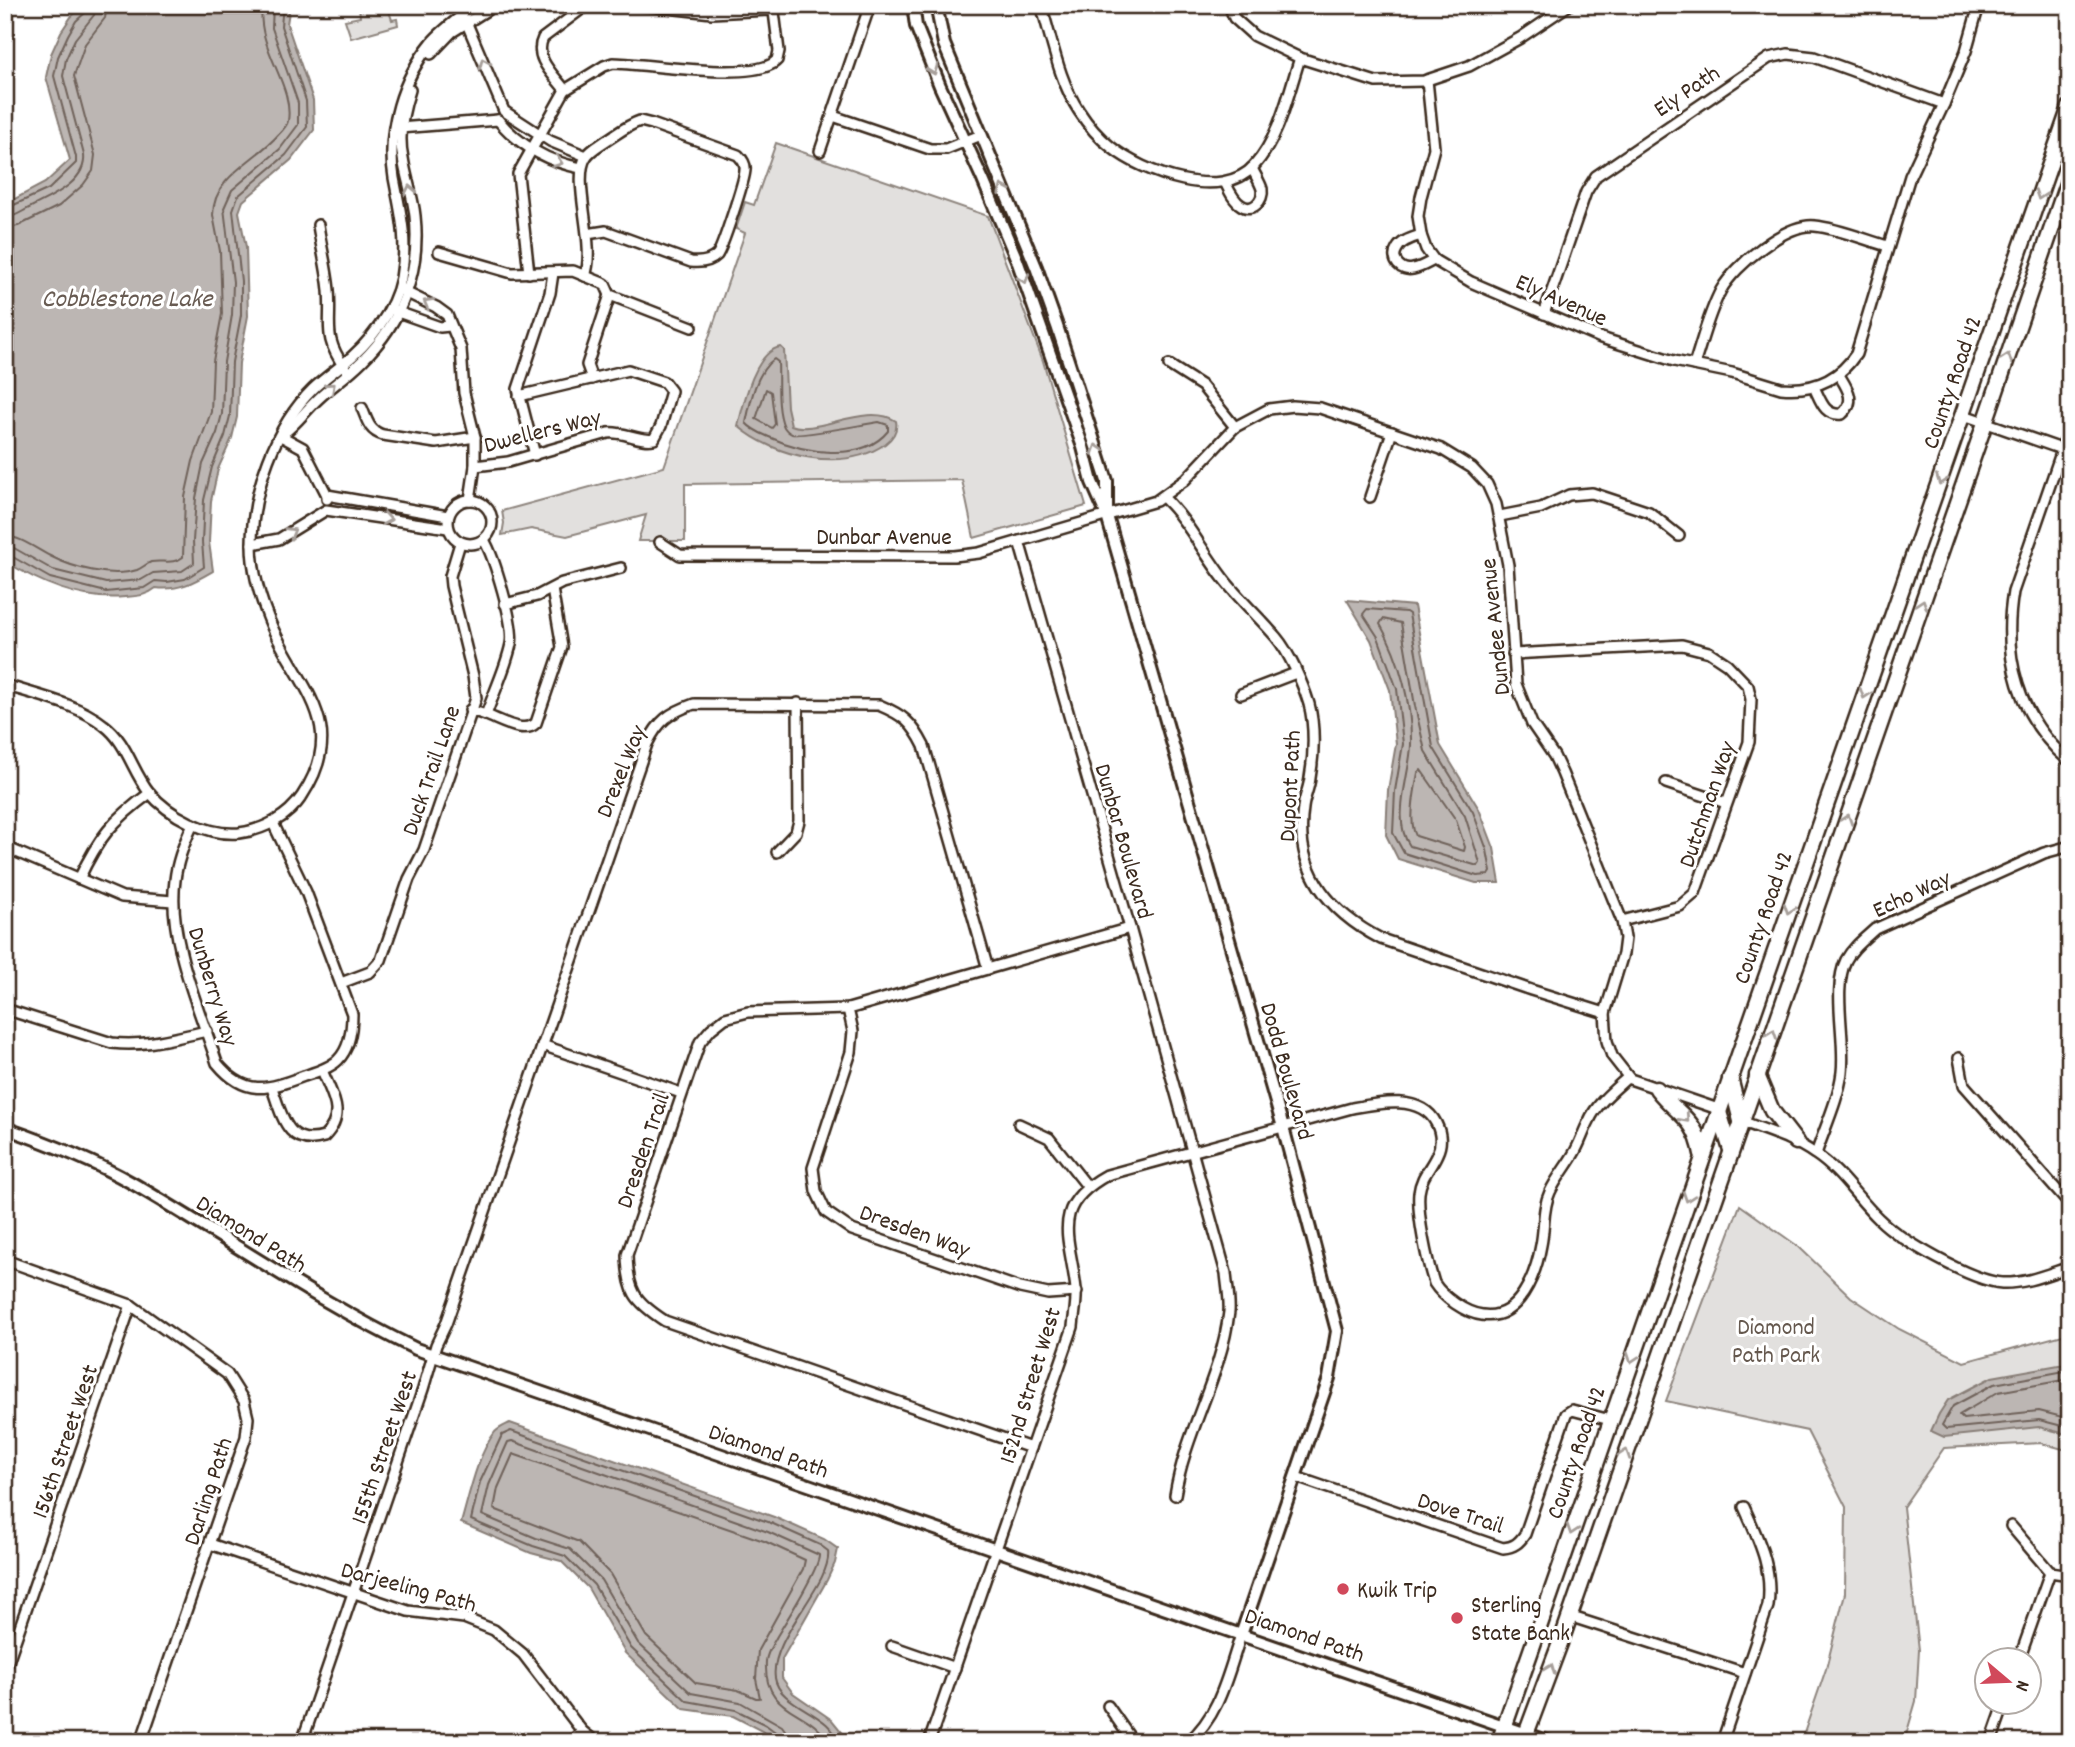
<svg xmlns="http://www.w3.org/2000/svg" width="2075" height="1747" viewBox="0 0 2075 1747" font-family="Dekko,sans-serif">
<rect width="100%" height="100%" fill="#fff"/>
<filter id="ink" filterUnits="userSpaceOnUse"><feTurbulence type="fractalNoise" baseFrequency=".0143" numOctaves="2"/><feDisplacementMap in="SourceGraphic" scale="14" xChannelSelector="R" yChannelSelector="G"/><feConvolveMatrix kernelMatrix="1 2 1 2 8 2 1 2 1" color-interpolation-filters="sRGB"/></filter>
<g filter="url(#ink)">
<g fill="#e2e0de" stroke="#8e857e" stroke-width="2">
<path d="M359,5H387L392,20L397,19L398,25L351,38L345,20L360,17Z"/>
<path d="M776,143L988,216L1043,361L1086,506L974,538L962,480L685,484V541H638L646,515L567,536L531,529L502,535L504,523L502,511L664,467L745,233L736,229L745,202L754,205Z"/>
<path d="M1740,1205L1799,1247L1851,1297L1899,1329L1964,1362L2070,1333V1451L2041,1443L1944,1448L1903,1507L1919,1650L1916,1701L1904,1742H1801L1826,1669L1845,1593L1846,1507L1807,1431L1666,1401Z"/>
</g>
<g fill="#bcb6b3" stroke="#887e77" stroke-width="2">
<path d="M84,5H290L287,24L313,100L314,130L291,160L243,201L239,212L246,247L248,316L239,363L237,417L232,438L218,469L211,501L209,542L213,571C194,582 179,591 156,588C146,596 138,596 125,597C82,601 41,584 5,561V204L45,183L70,160L46,77L51,54L61,32L71,17Z"/>
<path d="M781,347L784,350L787,407L791,425C815,436 867,402 896,421C898,431 893,438 885,444C843,473 774,457 738,426C743,405 755,350 781,347Z"/>
<path d="M1347,600L1414,606L1440,745L1479,809L1494,848L1500,883H1476L1398,859L1386,835L1388,790L1396,744L1390,690L1371,640Z"/>
<path d="M2070,1363V1435L2039,1427L1944,1437L1931,1431L1939,1414L1948,1400L1992,1377Z"/>
<path d="M510,1423L774,1517L824,1539L838,1549L835,1563L827,1580L782,1659V1678L793,1693L832,1720L845,1736L843,1742H776L762,1731L733,1716L684,1709L625,1653L588,1588L561,1561L531,1553L461,1523C469,1496 477,1455 495,1432C499,1428 504,1426 510,1423Z"/>
</g>
<g fill="none" stroke-linecap="round" stroke-linejoin="round">
<g stroke="#6f625a" stroke-width="2">
<path d="M5,209L49,189L76,163V157L54,76L58,57L68,35L76,21L86,12L87,5"/>
<path d="M5,218C16,217 22,211 31,207C50,197 87,182 84,155L63,76L66,59L75,39L94,15L96,5"/>
<path d="M5,229L18,226L59,206L83,185L93,171L95,155L74,76L85,44L105,18L107,5"/>
<path d="M774,359L778,362C779,381 776,409 784,427C786,430 789,433 792,434C802,437 864,424 879,422L888,425V431C861,464 802,452 769,437C760,433 752,430 746,423C750,403 756,371 774,359Z"/>
<path d="M766,389L771,392L775,424L772,428L756,419Z"/>
<path d="M5,536C21,537 36,549 50,556C73,568 111,578 137,570C142,568 146,564 151,562C163,560 173,565 183,557L185,497L193,461L211,412L213,361L222,314L220,251L213,215C213,176 257,160 279,134C283,130 287,126 288,121C294,84 256,49 262,5"/>
<path d="M5,547L14,548L53,570L106,583L141,580L153,573L182,571L194,563L193,541L196,498L203,464L217,433L222,414L224,362L232,315L233,282L224,208L232,190L280,149L298,125V103L272,28L273,5"/>
<path d="M5,556H11L50,578L106,592L144,588L155,581L167,582L185,579L204,567L202,542L204,500L212,467L225,436L230,416L232,362L241,315V281L233,210L238,196L286,155L307,127L306,101L281,26L283,5"/>
<path d="M1367,609L1406,612L1409,614L1433,747L1473,812L1487,850L1491,872L1489,875L1477,876L1404,853L1393,833L1395,791L1403,744L1397,689L1378,637L1363,614Z"/>
<path d="M1383,619L1401,623L1415,706L1425,751L1465,816L1480,863L1478,866L1410,846C1391,820 1410,775 1411,745C1412,705 1400,658 1380,624Z"/>
<path d="M1421,770L1456,820L1465,847L1464,851L1416,836C1408,822 1415,789 1418,773Z"/>
<path d="M2070,1370L1994,1384L1953,1406L1942,1425L1946,1429L2039,1420L2070,1428"/>
<path d="M2070,1379L1998,1392L1959,1415L1963,1419L2039,1411L2070,1419"/>
<path d="M513,1454L764,1541L805,1560L803,1569L758,1650L756,1679L760,1698H756L738,1690L696,1683L646,1636L610,1574L579,1542L494,1509L498,1488Z"/>
<path d="M780,1742L778,1734L766,1725L736,1710L687,1701L631,1648L594,1585L565,1556L533,1546L471,1520L480,1482L502,1435L511,1431L771,1523L820,1545L828,1551C833,1583 769,1638 775,1678C779,1707 834,1714 837,1742"/>
<path d="M788,1742L787,1733L782,1726L740,1702L691,1693L638,1643L601,1580L570,1549L536,1538L482,1515L489,1485L508,1442L512,1441L768,1532L819,1555C820,1568 786,1621 777,1636C773,1644 767,1652 766,1661C763,1716 810,1707 828,1742"/>
</g>
<g stroke="#3b2a1e" stroke-width="14">
<g id="minor">
<path d="M1041,5C1052,40 1059,81 1079,111C1088,125 1098,137 1111,147C1143,173 1222,202 1254,166C1280,137 1288,94 1300,58"/>
<path d="M1229,5L1234,18L1254,36L1300,58L1376,82L1424,81L1469,66L1520,38L1569,5"/>
<path d="M465,19L504,111L550,141L586,156"/>
<path d="M431,54L452,32L495,5"/>
<path d="M1427,80L1434,148L1421,197L1418,216L1421,235L1426,249L1434,260L1471,282L1601,338L1674,361L1732,373L1781,388C1813,391 1838,381 1856,354L1910,176L1944,104L1966,51L1979,5"/>
<path d="M565,90L604,66L613,63C645,63 757,83 777,60L779,51L774,12L769,10L712,13L640,5"/>
<path d="M833,116L930,149H946L981,135"/>
<path d="M498,120C520,146 549,162 581,168"/>
<path d="M400,128L498,120"/>
<path d="M820,151L870,5"/>
<path d="M1225,182C1229,190 1233,200 1241,205C1252,213 1264,201 1262,189C1260,182 1255,175 1252,168"/>
<path d="M318,225C321,246 327,269 329,290C332,326 322,336 345,368"/>
<path d="M1421,235C1413,238 1402,240 1397,249C1390,260 1401,272 1413,269C1420,268 1428,263 1434,260"/>
<path d="M439,252L512,273L573,271L605,284L610,295L692,327"/>
<path d="M529,273L518,174L565,90C554,75 533,58 543,38L587,5"/>
<path d="M585,276C597,245 571,180 586,157C590,150 600,145 607,140C618,133 628,125 640,121L652,124L738,155C742,159 746,164 745,170C745,179 722,249 717,255C710,262 701,263 691,262L606,231L587,234"/>
<path d="M403,291L436,307L447,315L461,349L464,393L475,437V466L470,500"/>
<path d="M395,311L440,327L450,326"/>
<path d="M1544,314L1586,192L1596,176L1769,58L1788,54L1814,57L1944,104"/>
<path d="M1169,365L1202,386L1235,427"/>
<path d="M1694,365C1702,341 1709,312 1721,290C1735,265 1786,223 1815,226C1837,228 1866,240 1887,246"/>
<path d="M592,379L587,365L610,295"/>
<path d="M1814,387C1821,401 1824,416 1842,414C1857,401 1847,388 1839,375"/>
<path d="M362,408C367,420 369,431 383,435L436,443L475,437"/>
<path d="M1964,415L2070,452"/>
<path d="M2070,427L2013,592C2002,657 2018,718 2070,762"/>
<path d="M284,433C297,423 306,410 318,399C332,386 348,375 362,361C402,322 421,271 415,216C413,196 406,178 403,158C398,136 403,111 410,90"/>
<path d="M281,436L303,448L327,495V499"/>
<path d="M535,455L518,389L550,293L553,273"/>
<path d="M475,466L508,462L608,433C624,431 639,442 654,439L661,426L671,391L664,382L628,370L519,396"/>
<path d="M327,495L448,516"/>
<path d="M1163,497C1188,521 1202,551 1223,578C1239,599 1259,617 1276,637C1289,652 1303,684 1309,704C1315,726 1314,755 1310,778C1309,788 1304,798 1303,808C1294,870 1329,912 1381,939L1531,990L1605,1013"/>
<path d="M1370,497L1392,432"/>
<circle cx="470" cy="522" r="22"/>
<path d="M1500,516L1541,508L1569,495L1592,493L1649,512L1679,536"/>
<path d="M1019,541L1130,928L1226,1273C1227,1286 1230,1299 1229,1312C1222,1375 1185,1432 1175,1495"/>
<path d="M660,542L680,555L954,556L979,553L1156,501L1185,480L1235,427L1269,409L1293,406L1320,408L1441,449L1472,468L1487,484L1496,504L1508,565L1516,684L1532,724L1554,756L1562,773L1622,921L1625,938L1623,954L1605,1013L1607,1041L1612,1056L1630,1079L1718,1109"/>
<path d="M252,544L279,539L326,510L448,528"/>
<path d="M505,604L537,596L562,583L621,568"/>
<path d="M1513,654L1682,645L1709,652L1727,664L1748,686L1751,699L1749,742L1695,893L1680,906L1622,921"/>
<path d="M5,685C38,696 76,703 104,725C127,742 132,771 149,792C169,816 208,836 239,833C264,830 288,817 302,796C349,725 301,690 273,629C261,602 252,573 252,544C252,491 275,426 313,389C322,380 332,373 342,365C369,344 394,312 401,278C408,239 401,215 394,178C386,130 402,79 432,42C444,28 461,17 475,5"/>
<path d="M1241,694L1296,673"/>
<path d="M470,710L486,715C494,692 506,668 511,644C515,626 494,556 484,540"/>
<path d="M486,715C500,720 524,735 536,723L562,647L552,589"/>
<path d="M1666,783L1726,803"/>
<path d="M193,824C185,841 177,860 175,880C167,938 199,1008 217,1063C245,1097 267,1090 304,1076C316,1072 330,1068 338,1060C350,1048 352,1029 352,1014L306,892L273,823"/>
<path d="M5,847L122,897L173,901"/>
<path d="M777,852L796,832L799,821L798,703"/>
<path d="M79,879C98,838 113,820 150,793"/>
<path d="M341,983L370,972L381,960L409,879L424,850L476,698L473,676L451,586L450,576L460,543"/>
<path d="M5,1009L112,1043C146,1047 173,1038 207,1031"/>
<path d="M848,1009L853,1031L851,1052L813,1168L816,1191L826,1212L852,1230L1020,1288L1048,1294L1077,1292"/>
<path d="M542,1045L681,1093"/>
<path d="M1959,1058L1964,1085L2070,1205"/>
<path d="M272,1088C282,1115 287,1148 324,1137C347,1114 332,1096 322,1070"/>
<path d="M1741,1121C1766,1131 1793,1138 1815,1154C1841,1171 1857,1198 1879,1219C1900,1240 1972,1281 2002,1283C2025,1284 2048,1274 2070,1267"/>
<path d="M1019,1124L1049,1138L1087,1186"/>
<path d="M1816,1154C1824,1130 1839,1098 1842,1072C1846,1040 1832,988 1846,960C1853,947 1864,939 1875,929L2044,853L2070,846"/>
<path d="M5,1260L131,1305L227,1374L244,1401L248,1418L246,1437L141,1742"/>
<path d="M1031,1448L665,1321C634,1301 628,1291 627,1255L700,1042L711,1029L725,1018L748,1012L848,1009L1130,928"/>
<path d="M1296,1477L1503,1548C1514,1547 1519,1543 1525,1534L1566,1414L1572,1410L1610,1420"/>
<path d="M2011,1526L2050,1572L2019,1660"/>
<path d="M210,1544L408,1611L464,1618L494,1630L523,1654L582,1731L596,1742"/>
<path d="M2050,1572L2070,1575"/>
<path d="M1569,1616L1745,1673"/>
<path d="M892,1646L955,1668"/>
<path d="M5,1670L131,1305"/>
<path d="M1108,1706L1133,1742"/>
<path d="M302,1742L423,1389L436,1345L446,1324L647,744C659,720 669,713 694,704L879,705C903,715 912,722 924,746L988,969"/>
<path d="M571,1742L582,1731"/>
<path d="M929,1742L1073,1327C1074,1315 1077,1301 1076,1289C1070,1236 1049,1207 1107,1175L1352,1108C1378,1103 1421,1094 1436,1123C1441,1133 1442,1144 1437,1154C1431,1168 1421,1176 1419,1193C1417,1215 1427,1261 1434,1283C1443,1297 1465,1313 1482,1315C1519,1321 1536,1274 1541,1245C1545,1226 1542,1209 1550,1192C1556,1179 1566,1167 1573,1155C1580,1144 1583,1132 1589,1121C1597,1103 1614,1090 1628,1077"/>
<path d="M1188,1742C1220,1715 1228,1673 1241,1635"/>
<path d="M1722,1742L1768,1606C1773,1567 1759,1541 1744,1507"/>
<path d="M1991,1742L2005,1702"/>
</g>
</g>
<g stroke="#3b2a1e" stroke-width="16">
<g id="tertiary">
<path d="M913,5L916,26L940,86L983,180L1017,260L1083,447L1092,482L1107,516L1283,1127L1337,1331L1329,1378L1241,1635"/>
<path d="M936,5L944,44L1036,267L1057,326L1107,481V510"/>
<path d="M5,1128C48,1143 92,1160 132,1183C227,1238 316,1301 416,1349L1550,1742"/>
</g>
</g>
<g stroke="#3b2a1e" stroke-width="19">
<g id="trunk">
<path d="M1757,1075L1772,1111L1796,1142"/>
<path d="M1730,1078L1741,1121"/>
<path d="M1657,1089C1678,1116 1695,1116 1702,1154"/>
<path d="M1718,1109L1731,1150"/>
<path d="M1499,1742L2070,107"/>
<path d="M1523,1742L1565,1630L1985,423L2070,175"/>
</g>
</g>
<use href="#minor" stroke="#fff" stroke-width="9"/>
<use href="#tertiary" stroke="#fff" stroke-width="10"/>
<use href="#trunk" stroke="#fff" stroke-width="14"/>
</g>
<defs><path id="oneway-chevron" d="M-2-3.5L2.5 0L-2 3.5" fill="none" stroke-width="1.6" stroke-linecap="round" stroke-linejoin="round" transform="scale(1.75)"/></defs>
<g stroke="#a79f9a">
<use href="#oneway-chevron" transform="translate(484 63) rotate(-113)"/>
<use href="#oneway-chevron" transform="translate(933 70) rotate(69)"/>
<use href="#oneway-chevron" transform="translate(558 162) rotate(20)"/>
<use href="#oneway-chevron" transform="translate(1003 189) rotate(-113)"/>
<use href="#oneway-chevron" transform="translate(410 190) rotate(-102)"/>
<use href="#oneway-chevron" transform="translate(2040 195) rotate(109)"/>
<use href="#oneway-chevron" transform="translate(1024 279) rotate(71)"/>
<use href="#oneway-chevron" transform="translate(428 303) rotate(-151)"/>
<use href="#oneway-chevron" transform="translate(2007 358) rotate(-71)"/>
<use href="#oneway-chevron" transform="translate(331 387) rotate(-42)"/>
<use href="#oneway-chevron" transform="translate(1097 449) rotate(-108)"/>
<use href="#oneway-chevron" transform="translate(1941 480) rotate(110)"/>
<use href="#oneway-chevron" transform="translate(387 519) rotate(9)"/>
<use href="#oneway-chevron" transform="translate(291 532) rotate(-31)"/>
<use href="#oneway-chevron" transform="translate(1922 604) rotate(-71)"/>
<use href="#oneway-chevron" transform="translate(1865 694) rotate(109)"/>
<use href="#oneway-chevron" transform="translate(1847 819) rotate(-71)"/>
<use href="#oneway-chevron" transform="translate(1789 909) rotate(109)"/>
<use href="#oneway-chevron" transform="translate(1772 1034) rotate(-71)"/>
<use href="#oneway-chevron" transform="translate(1685 1118) rotate(48)"/>
<use href="#oneway-chevron" transform="translate(1688 1197) rotate(109)"/>
<use href="#oneway-chevron" transform="translate(1632 1358) rotate(109)"/>
<use href="#oneway-chevron" transform="translate(1625 1454) rotate(-71)"/>
<use href="#oneway-chevron" transform="translate(1572 1530) rotate(109)"/>
<use href="#oneway-chevron" transform="translate(1550 1669) rotate(-69)"/>
</g>
</g>
<g fill="#d1495b" stroke="#fff" stroke-width="2.5">
<circle cx="1343" cy="1589" r="7"/>
<circle cx="1457" cy="1618" r="7"/>
</g>
<g text-anchor="middle" stroke-width="6" stroke-linejoin="round" paint-order="stroke">
<g font-size="24" fill="#3b2a1e" stroke="#fff">
<text transform="translate(1686 90) rotate(-34)" y="8">Ely Path</text>
<text transform="translate(1562 299) rotate(24)" y="8">Ely Avenue</text>
<text transform="translate(1951 382) rotate(-71)" y="8">County Road 42</text>
<text transform="translate(542 430) rotate(-14)" y="8">Dwellers Way</text>
<text x="884" y="544">Dunbar Avenue</text>
<text transform="translate(1494 627) rotate(-96)" y="8">Dundee Avenue</text>
<text transform="translate(430 770) rotate(-71)" y="8">Duck Trail Lane</text>
<text transform="translate(620 771) rotate(-68)" y="8">Drexel Way</text>
<text transform="translate(1289 786) rotate(-87)" y="8">Dupont Path</text>
<text transform="translate(1706 804) rotate(-71)" y="8">Dutchman Way</text>
<text transform="translate(1125 841) rotate(74)" y="8">Dunbar Boulevard</text>
<text transform="translate(1911 893) rotate(-25)" y="8">Echo Way</text>
<text transform="translate(1762 917) rotate(-71)" y="8">County Road 42</text>
<text transform="translate(214 986) rotate(73)" y="8">Dunberry Way</text>
<text transform="translate(1288 1071) rotate(74)" y="8">Dodd Boulevard</text>
<text transform="translate(642 1150) rotate(-71)" y="8">Dresden Trail</text>
<text transform="translate(915 1230) rotate(20)" y="8">Dresden Way</text>
<text transform="translate(252 1233) rotate(32)" y="8">Diamond Path</text>
<text transform="translate(1029 1385) rotate(-73)" y="8">152nd Street West</text>
<text transform="translate(64 1441) rotate(-71)" y="8">156th Street West</text>
<text transform="translate(383 1447) rotate(-71)" y="8">155th Street West</text>
<text transform="translate(769 1450) rotate(19)" y="8">Diamond Path</text>
<text transform="translate(1575 1452) rotate(-71)" y="8">County Road 42</text>
<text transform="translate(207 1491) rotate(-72)" y="8">Darling Path</text>
<text transform="translate(1461 1512) rotate(18)" y="8">Dove Trail</text>
<text transform="translate(409 1586) rotate(15)" y="8">Darjeeling Path</text>
<text transform="translate(1305 1634) rotate(19)" y="8">Diamond Path</text>
</g>
<g font-size="24" fill="#65584e" stroke="#fff">
<text x="1776" y="1334">Diamond<tspan x="1776" dy="28">Path Park</tspan></text>
</g>
<g font-size="24" fill="#3b2a1e" stroke="#fff" text-anchor="start">
<text x="1357" y="1597">Kwik Trip</text>
<text x="1471" y="1612">Sterling<tspan x="1471" dy="28">State Bank</tspan></text>
</g>
<g font-size="26" font-style="italic" fill="#685b52" stroke="#fff">
<text x="127" y="306">Cobblestone Lake</text>
</g>
</g>
<rect width="2075" height="1747" fill="none" stroke="#fff" stroke-width="28"/>
<rect x="14" y="14" width="2047" height="1719" fill="none" stroke="#3b2a1e" stroke-width="2.5" filter="url(#ink)"/>
<g transform="translate(2008 1681) rotate(109)"><circle r="33" fill="#ffffff" stroke="#b1aaa5" stroke-width="2"/>
<path d="M0-5L12 26L0 18L-12 26Z" fill="#d1495b"/>
<text y="-10" font-size="19" font-weight="bold" text-anchor="middle" fill="#3b2a1e">N</text>
</g>
</svg>
